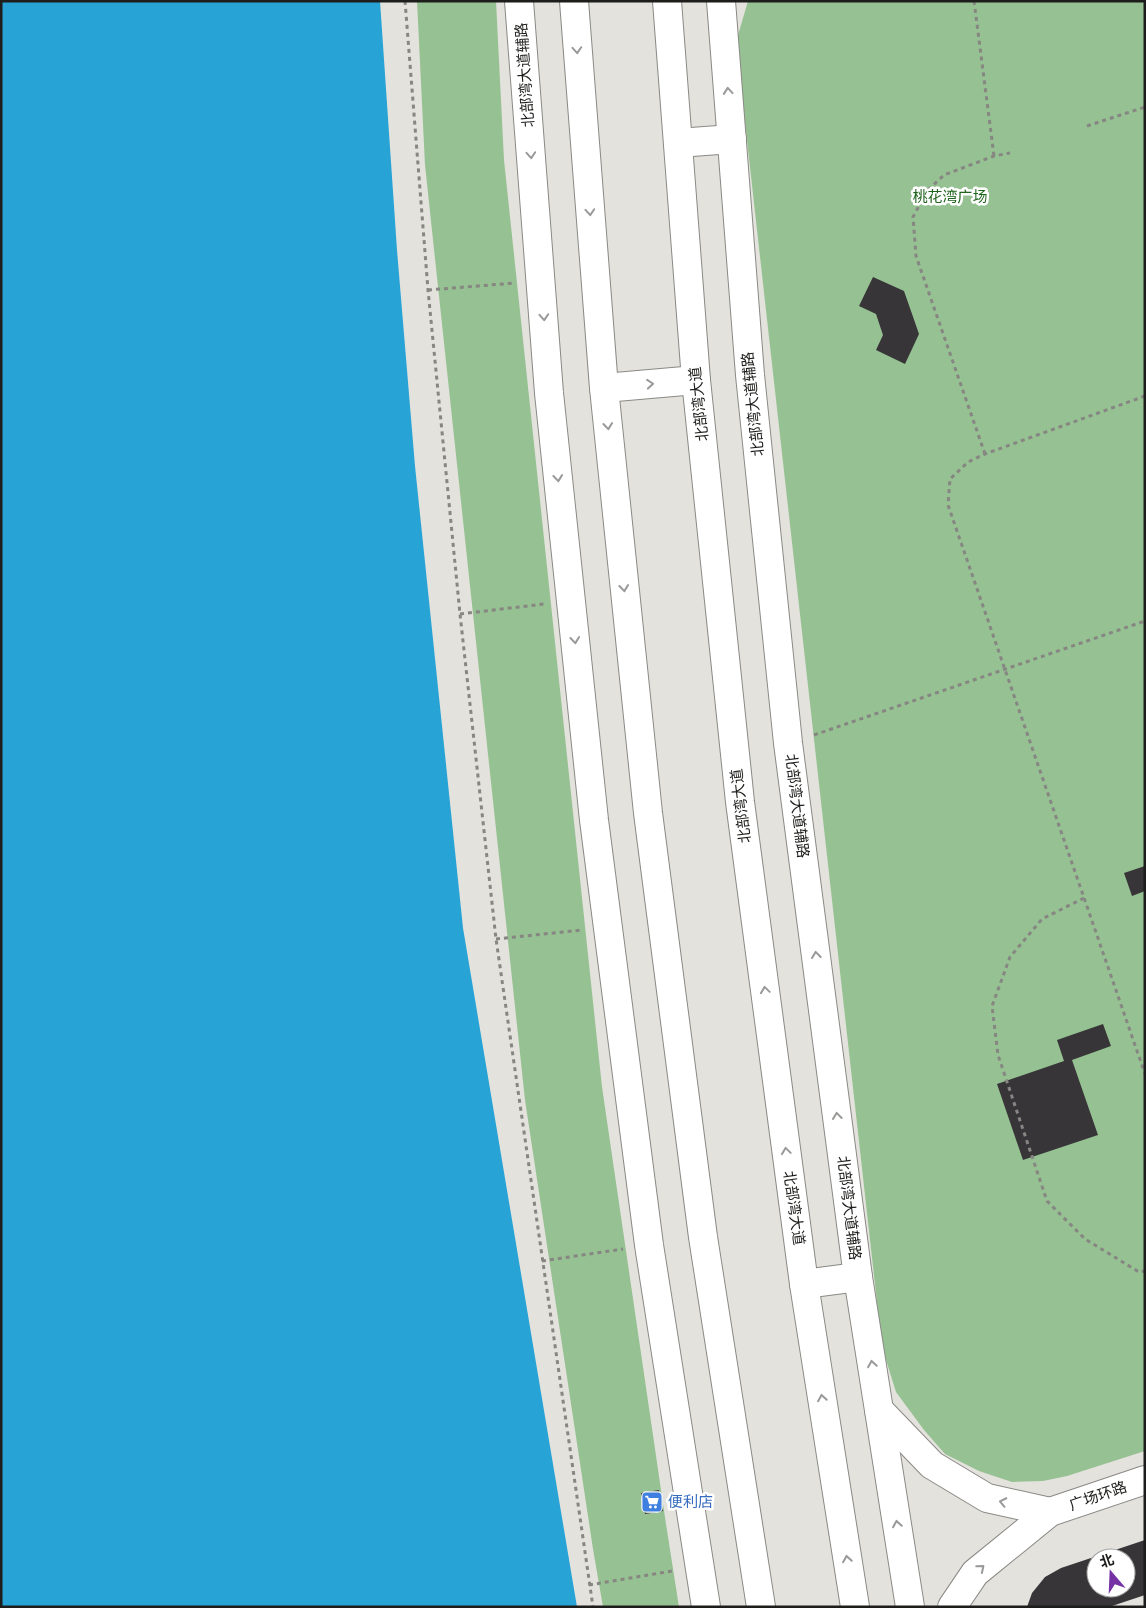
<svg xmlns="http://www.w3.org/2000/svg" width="1146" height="1608" viewBox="0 0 1146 1608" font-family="'Open Sans','Noto Sans SC',sans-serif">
<rect width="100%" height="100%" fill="#e3e2dd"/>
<g fill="#96c192">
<path d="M417,1H496L504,160L602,1087L666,1524L679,1607H603L593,1549L525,1100L425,165Z"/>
<path d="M748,1H1145V1451L1067,1476L1043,1481L1012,1482L979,1471L945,1454L924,1430L896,1392L882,1347L736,42Z"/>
</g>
<path fill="#28a3d5" d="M1,1H380L397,250L415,466L463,928L577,1607H1Z"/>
<g fill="#373538" fill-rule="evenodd">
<path d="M873,277L904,291L919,334L905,364L876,350L883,335L876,314L859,306Z"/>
<path d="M1145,866V891L1132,896L1124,873Z"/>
<path d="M1103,1024L1111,1046L1072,1060L1098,1135L1023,1160L997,1084L1064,1061L1057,1040Z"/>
<path d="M659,1490L663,1511L645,1514L641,1493Z"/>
<path d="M1145,1540V1595L1109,1607H1027L1032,1593L1045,1577L1061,1568ZM1096,1558H1126V1588H1096Z"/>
</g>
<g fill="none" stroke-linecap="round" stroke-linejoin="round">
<g stroke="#8a8985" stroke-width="30">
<g id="secondary">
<path d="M519,1L549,393L594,820L649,1245L706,1607"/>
<path d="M721,1L750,375L788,743L858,1277L910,1607"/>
<path d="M879,1410L932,1465L987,1498L1050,1512"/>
<path d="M952,1607L975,1573L1050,1512L1145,1480"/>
</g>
</g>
<g stroke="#8a8985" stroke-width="30">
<g id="highway">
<path d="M574,1L604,388L648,813L703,1237L761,1607"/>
<path d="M667,1L696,380L740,802L804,1284L855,1607"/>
<path d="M678,143L732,139"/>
<path d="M604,388L696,380"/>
<path d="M804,1284L858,1277"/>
</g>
</g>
<g stroke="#868682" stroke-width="3" stroke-dasharray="4 4" stroke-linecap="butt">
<path d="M405,1L428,290L460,614L496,939L593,1607"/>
<path d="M974,1L994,156"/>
<path d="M1087,126L1145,107"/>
<path d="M428,290L515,283"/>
<path d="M1145,396L985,454L968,462L950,479L948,505L1145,1074"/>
<path d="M985,454L916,256L913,217L927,191L944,175L994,156L1010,153"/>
<path d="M460,614L544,604"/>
<path d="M814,735L1145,621"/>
<path d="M1084,898L1042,919L1010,957L992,1006L998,1055L1047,1201L1085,1239L1139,1272L1145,1271"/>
<path d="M496,939L582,930"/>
<path d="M542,1261L623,1249"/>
<path d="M589,1585L672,1571"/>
</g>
<use href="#secondary" stroke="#fff" stroke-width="28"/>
<use href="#highway" stroke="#fff" stroke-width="28"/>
</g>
<defs><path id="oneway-chevron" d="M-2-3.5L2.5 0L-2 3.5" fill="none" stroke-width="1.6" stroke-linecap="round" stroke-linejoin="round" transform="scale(1.25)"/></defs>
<g stroke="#999998">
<use href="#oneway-chevron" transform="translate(577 50) rotate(86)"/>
<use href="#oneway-chevron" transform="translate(728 91) rotate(-95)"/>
<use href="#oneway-chevron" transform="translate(531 155) rotate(86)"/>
<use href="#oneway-chevron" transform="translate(590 212) rotate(86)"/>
<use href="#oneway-chevron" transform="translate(544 317) rotate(86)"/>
<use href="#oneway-chevron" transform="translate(650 384) rotate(-5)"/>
<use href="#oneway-chevron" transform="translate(608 426) rotate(84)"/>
<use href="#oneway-chevron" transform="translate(558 478) rotate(84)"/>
<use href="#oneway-chevron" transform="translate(624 588) rotate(84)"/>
<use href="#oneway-chevron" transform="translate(575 640) rotate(84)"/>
<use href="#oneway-chevron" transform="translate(816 955) rotate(-97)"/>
<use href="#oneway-chevron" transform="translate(765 990) rotate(-98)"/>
<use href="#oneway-chevron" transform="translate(837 1116) rotate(-97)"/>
<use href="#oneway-chevron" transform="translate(786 1151) rotate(-98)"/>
<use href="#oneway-chevron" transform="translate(872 1364) rotate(-99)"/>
<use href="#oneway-chevron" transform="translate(822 1398) rotate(-99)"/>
<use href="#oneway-chevron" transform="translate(1003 1502) rotate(-168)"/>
<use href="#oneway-chevron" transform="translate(897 1524) rotate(-99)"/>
<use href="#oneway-chevron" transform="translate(847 1559) rotate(-99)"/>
<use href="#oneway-chevron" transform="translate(981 1568) rotate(-40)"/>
</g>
<defs>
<g id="supermarket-square" transform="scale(1.125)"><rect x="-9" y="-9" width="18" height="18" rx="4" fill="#3f7fe0" stroke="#fff"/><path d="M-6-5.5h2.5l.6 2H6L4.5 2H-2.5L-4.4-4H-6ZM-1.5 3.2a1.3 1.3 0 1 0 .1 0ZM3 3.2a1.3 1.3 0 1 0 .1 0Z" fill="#fff"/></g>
</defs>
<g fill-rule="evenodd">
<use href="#supermarket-square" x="652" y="1502"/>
</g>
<g text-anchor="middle" stroke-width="5" stroke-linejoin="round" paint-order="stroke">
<g font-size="15" fill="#1d1d1b" stroke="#fff">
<text transform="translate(525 75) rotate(-94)" y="5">北部湾大道辅路</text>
<text transform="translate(699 404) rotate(-96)" y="5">北部湾大道</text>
<text transform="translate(753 404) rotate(-96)" y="5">北部湾大道辅路</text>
<text transform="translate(741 806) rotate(-97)" y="5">北部湾大道</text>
<text transform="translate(797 806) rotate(83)" y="5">北部湾大道辅路</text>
<text transform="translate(794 1208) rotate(82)" y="5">北部湾大道</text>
<text transform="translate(849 1208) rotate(83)" y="5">北部湾大道辅路</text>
<text transform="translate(1098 1496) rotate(-19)" y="5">广场环路</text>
</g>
<g font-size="15" fill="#1f631c" stroke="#fff">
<text x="950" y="202">桃花湾广场</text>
</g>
<g font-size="15" fill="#366cbe" stroke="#fff" text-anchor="start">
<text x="668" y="1507">便利店</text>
</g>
</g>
<rect width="1146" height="1608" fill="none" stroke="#1d1d1b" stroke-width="5"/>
<g transform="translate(1111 1573) rotate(341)"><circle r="24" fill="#ffffff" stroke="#a5a5a4"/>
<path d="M0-4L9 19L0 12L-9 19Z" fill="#7632a5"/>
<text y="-8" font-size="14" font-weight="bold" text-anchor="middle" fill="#1d1d1b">北</text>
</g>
</svg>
